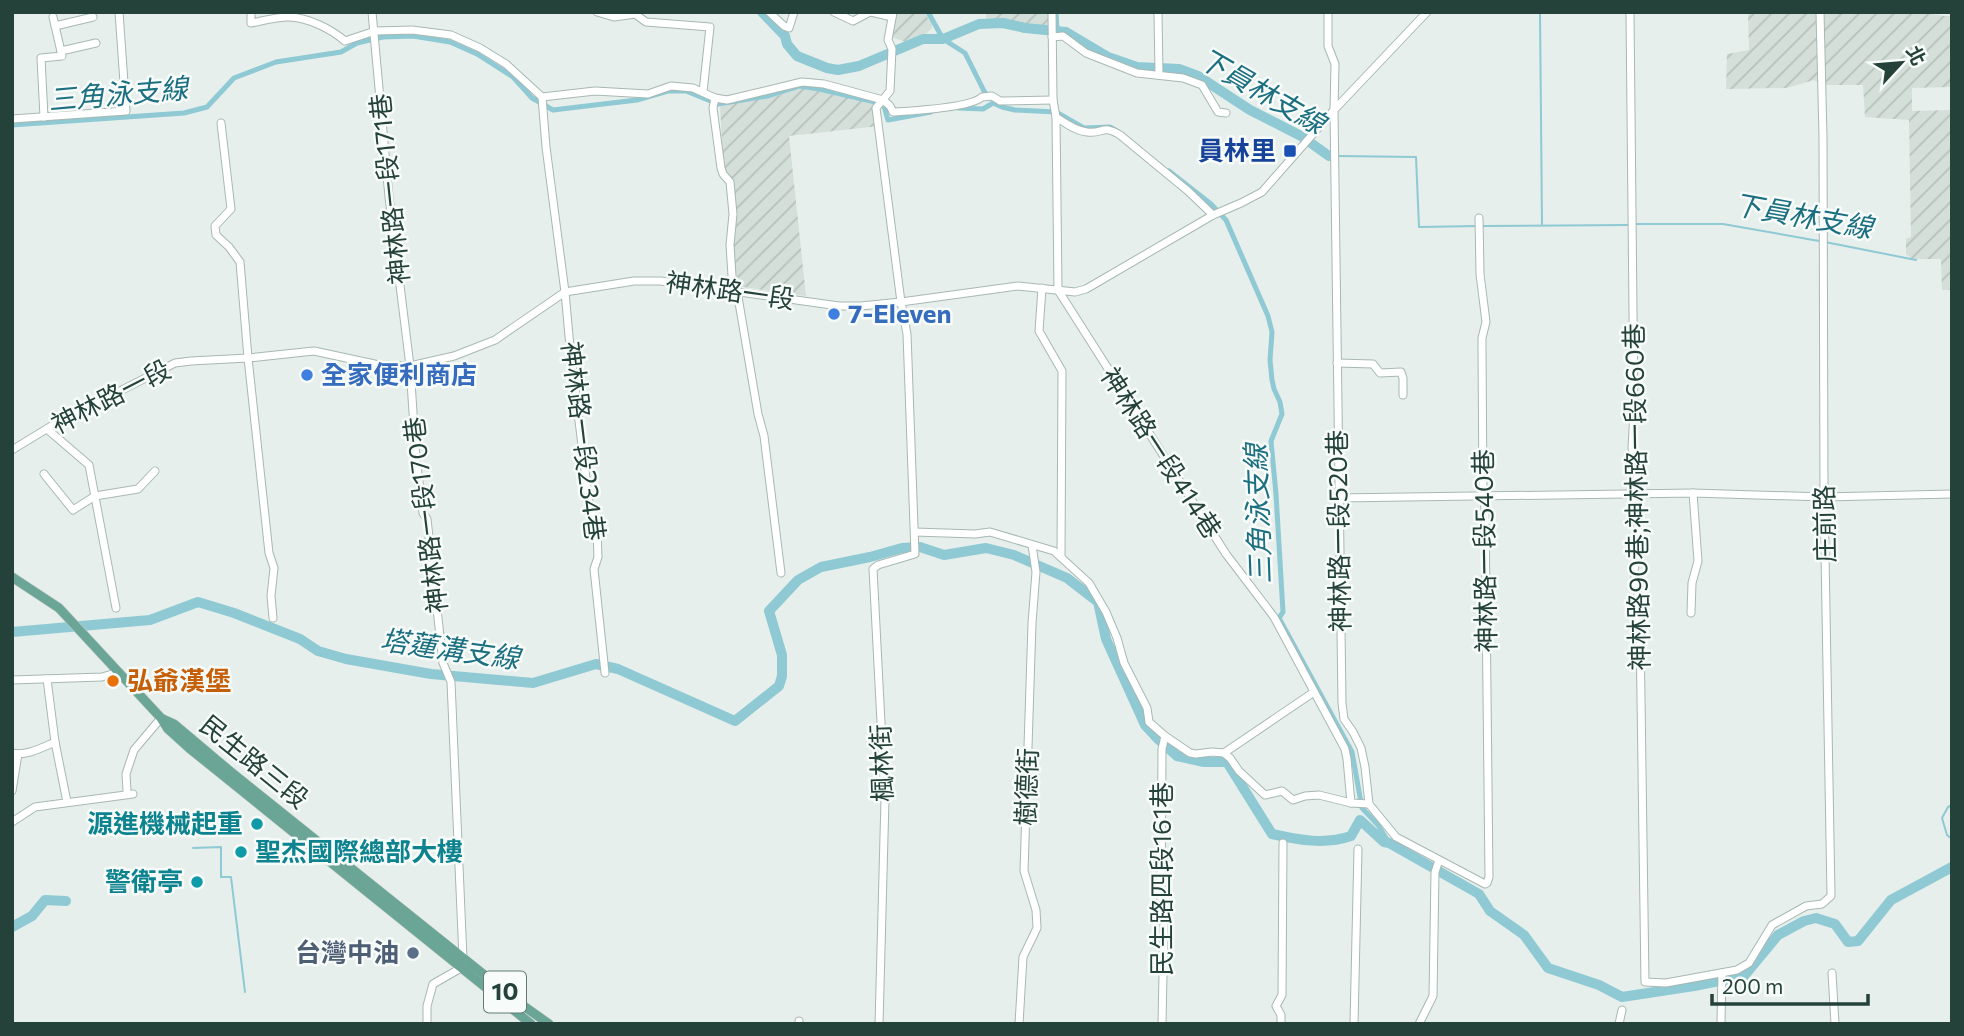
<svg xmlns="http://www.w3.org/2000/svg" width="1964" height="1036" viewBox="0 0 1964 1036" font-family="Commissioner,'Noto Sans TC',sans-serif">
<defs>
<pattern id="industrial-furrows" width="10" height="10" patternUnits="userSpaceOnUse" patternTransform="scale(1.75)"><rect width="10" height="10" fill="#d4dfda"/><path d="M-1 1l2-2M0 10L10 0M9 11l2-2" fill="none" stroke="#b6c1bc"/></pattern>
</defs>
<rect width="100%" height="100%" fill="#e6efeb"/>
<g fill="url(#industrial-furrows)">
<path d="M897,12H924L932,24V28L923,37L908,43L892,37Z"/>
<path d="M986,12H1050L1051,27L1027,25L986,18Z"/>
<path d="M1748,12H1921L1944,16H1952V87L1912,88V111L1952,110V290H1942L1941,259H1912L1906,254V239L1911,237L1909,120L1865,117L1863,85H1823L1814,80L1787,88L1726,89L1727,54L1749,50Z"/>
<path d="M806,87L876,102L879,126L789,136L806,296L736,286L731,243V185L724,181L720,105L780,95L783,92Z"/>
</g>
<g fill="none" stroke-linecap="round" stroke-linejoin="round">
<g stroke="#8ec9d4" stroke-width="2">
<path d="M1540,12L1542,225"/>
<path d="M1338,156L1416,157L1419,227L1478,226"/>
<path d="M1634,224H1723L1819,241"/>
<path d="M1483,226L1628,225"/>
<path d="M1825,242L1916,260"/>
<path d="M1952,805L1948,807L1942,818L1947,835L1952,839"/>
<path d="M193,848L221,847V877H231L245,992"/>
</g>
<g stroke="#8ec9d4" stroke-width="5">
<path d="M928,12L943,39L965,53L984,91L989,98"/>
<path d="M1056,12L1057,30"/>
<path d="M958,108L983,109L993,103L1002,107L1015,110L1056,112L1084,128L1110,127L1117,131"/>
<path d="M12,125L184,113L207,107L234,78L276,62L341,52L357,43L383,37L413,36L450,42L477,54L513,77L532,98L553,110L637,100L668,91H686L718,104L767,96L799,86L819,89L871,101L884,106L888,120L931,112"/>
<path d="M1169,171L1211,204L1226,220L1268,316L1272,332L1270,360L1272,380L1274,389L1280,402L1282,414L1271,441L1276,494L1283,612L1279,618L1352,752L1362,808L1378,825L1389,843"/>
</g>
<g stroke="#8ec9d4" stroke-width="10">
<path d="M762,12L785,36L787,44L797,56L827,68L838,70L859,66L923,39H943L979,24L1003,23L1025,28L1066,32L1108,57L1137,67L1179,69L1198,76L1250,110L1301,136L1329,156"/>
<path d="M12,632L150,620L198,602L234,613L300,639L318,651L346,659L431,674L533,683L596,664L618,669L735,721L779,686L782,676V655L769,611L798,580L821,567L870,557L902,548L920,547L944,555L986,548L1014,555L1067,578L1098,602L1106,639L1145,725L1158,739L1177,756L1204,762H1227L1272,834C1299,840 1325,845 1351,836L1360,820L1384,842L1389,843L1479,894L1490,911L1524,935L1548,968L1599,985L1622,997L1694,986L1744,976L1778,935L1804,921L1816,918L1835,924L1848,942L1858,941L1891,900L1952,867"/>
<path d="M12,927L32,916L45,900L66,901"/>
</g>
<g stroke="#a8b8b2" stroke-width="9">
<g id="minor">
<path d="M251,12V23C263,21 278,16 290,17C309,18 331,29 345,41L375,31L412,30L451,35L480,48L506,64L542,97L546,147L565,292L570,347L589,503L597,531L598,557L594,569L605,673"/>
<path d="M372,12L389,197L410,366L416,459L423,513L427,519L443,663L451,682L463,958"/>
<path d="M597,12L614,17L635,14L646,22L710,27L703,92"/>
<path d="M769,12L784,26L789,28L794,12"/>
<path d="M834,12L853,21L870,12"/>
<path d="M871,12L892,17"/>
<path d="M1052,12L1053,100L1056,117L1058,290L1226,554L1274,617L1345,749L1347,759L1351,803"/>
<path d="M1158,12L1159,75"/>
<path d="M1328,12V46L1335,64L1334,110L1342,703L1344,719L1353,732L1361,748L1365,767L1369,804L1396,837L1485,884L1487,883L1489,877L1485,508L1483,496L1482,348V338L1486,322L1480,274L1479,218"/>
<path d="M1630,12L1634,412L1632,448L1637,461L1638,552L1634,570L1638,595L1640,627L1645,982L1666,983L1737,970L1749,963L1772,925L1806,906L1822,904L1831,896L1824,497L1823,137L1820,12"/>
<path d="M55,26L93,17"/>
<path d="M1052,37L1063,36L1086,53L1137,73L1183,78L1202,85L1218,112L1226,113"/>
<path d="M61,51L96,43"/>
<path d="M542,97L595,91L648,94L671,86L693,88L715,98L727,100L802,82L824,84L883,100L890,106L893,112C911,111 970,108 982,97L992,96L1000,101L1053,100"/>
<path d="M715,98L713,108L721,168L723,174L730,182L733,214L730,245L733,291"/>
<path d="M44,117L41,58L62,56L53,17"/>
<path d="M1056,117C1065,123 1076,131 1087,132C1104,134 1102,124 1120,135L1188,191L1213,215"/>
<path d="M12,119L126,111L119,12"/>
<path d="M221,123L231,209L215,226L216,235L229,247L240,262L248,358L269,553L274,568L271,596L273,618"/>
<path d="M1042,288L1039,331L1062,371L1061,557"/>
<path d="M737,291L758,414L764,436L781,573"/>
<path d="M1337,363L1373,364L1380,373L1401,372L1403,378V395"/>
<path d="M47,429L89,465L116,608"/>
<path d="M12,450L53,425L175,363L191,361L248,358L314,351L379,365L410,366L454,356L495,340L565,292L634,281H661L839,306H861L901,302L1018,286L1075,292L1086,289L1213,215L1241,203L1262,192L1334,110L1427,12"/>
<path d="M44,474L73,510L95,496L138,489L155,471"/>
<path d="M1338,498L1693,493L1824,497L1952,494"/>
<path d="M915,532L975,534L990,532L1054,551L1089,583L1106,612L1117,638L1124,663L1147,708L1149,722L1165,736L1190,753L1196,754L1212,752L1224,753L1230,758L1239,771L1265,795L1282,791L1293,800L1305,796L1319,795L1351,803L1369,804"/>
<path d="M1691,613L1692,583L1698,561L1693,493"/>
<path d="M47,679L55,742L67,802"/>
<path d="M12,680L102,677L119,672"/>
<path d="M12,753C27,756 41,748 55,742"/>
<path d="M1224,753L1314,692"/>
<path d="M12,791L18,754"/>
<path d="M127,791L126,774L134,750L161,718"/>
<path d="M12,822L35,807L133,794"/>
<path d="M1832,973L1835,1024"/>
<path d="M799,1021V1024"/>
<path d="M427,1024V1006L433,984L461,968"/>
<path d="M879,1024L885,799L873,569L878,565L915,554L907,334L901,302L876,108L890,91L892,49L888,40L893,12"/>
<path d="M1019,1024L1023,957L1037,928L1036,910L1024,871L1032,623L1036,572L1032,545"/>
<path d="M1162,1024L1164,923L1161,900L1162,749L1165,736"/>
<path d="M1281,1024V1015L1276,1006L1282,995L1283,843"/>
<path d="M1354,1024L1358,849"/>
<path d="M1419,1024L1433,996L1435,872L1439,860"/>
<path d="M1619,1024L1622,1010"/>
<path d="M1721,1024L1722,973"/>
</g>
</g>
<g stroke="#c2cac8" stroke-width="10">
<g id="major">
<path d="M12,577L59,608L161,718L168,729L189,748L531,1024"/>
<path d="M163,719L174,724L231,772L518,1002L549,1024"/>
</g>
</g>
<use href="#minor" stroke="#fff" stroke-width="7"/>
<use href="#major" stroke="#6aa596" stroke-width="9"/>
</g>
<rect fill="#1a4fb4" stroke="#f7fbf9" stroke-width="2.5" x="1283" y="144" width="14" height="14" rx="3.5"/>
<g fill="#3f7fe0" stroke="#f7fbf9" stroke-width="2.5">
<circle cx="834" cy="314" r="7"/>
<circle cx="307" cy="375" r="7"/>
</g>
<circle fill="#e8710a" stroke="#f7fbf9" stroke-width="2.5" cx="113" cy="681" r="7"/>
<g fill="#0f9aa8" stroke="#f7fbf9" stroke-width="2.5">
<circle cx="257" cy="824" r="7"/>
<circle cx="241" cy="852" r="7"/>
<circle cx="197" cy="882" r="7"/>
</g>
<circle fill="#5c6f8a" stroke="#f7fbf9" stroke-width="2.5" cx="413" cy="953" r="7"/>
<g text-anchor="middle" stroke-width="5" stroke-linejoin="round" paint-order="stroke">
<rect fill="#f7fbf9" stroke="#637a73" stroke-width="2" x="484" y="971.5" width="42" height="41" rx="5"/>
<g font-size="24" font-weight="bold" fill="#24423a">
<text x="505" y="1000">10</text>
</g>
<g font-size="26" font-weight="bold" fill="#164399" stroke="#f7fbf9" text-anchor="end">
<text x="1276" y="160">員林里</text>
</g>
<g font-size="26" fill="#24423a" stroke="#f7fbf9">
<text transform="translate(390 189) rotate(-96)" y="9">神林路一段171巷</text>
<text transform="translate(730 291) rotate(8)" y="9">神林路一段</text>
<text transform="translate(111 397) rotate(-27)" y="9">神林路一段</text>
<text transform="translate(583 441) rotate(83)" y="9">神林路一段234巷</text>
<text transform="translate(1161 453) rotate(57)" y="9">神林路一段414巷</text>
<text transform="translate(1637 497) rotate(-91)" y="9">神林路90巷;神林路一段660巷</text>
<text transform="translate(426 515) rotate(-97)" y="9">神林路一段170巷</text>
<text transform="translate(1825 524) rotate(-91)" y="9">庄前路</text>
<text transform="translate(1339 531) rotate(-91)" y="9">神林路一段520巷</text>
<text transform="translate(1485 551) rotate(-91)" y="9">神林路一段540巷</text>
<text transform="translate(254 762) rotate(39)" y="9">民生路三段</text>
<text transform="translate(882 763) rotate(-92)" y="9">楓林街</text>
<text transform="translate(1027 787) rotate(-88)" y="9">樹德街</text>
<text transform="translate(1162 879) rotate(-90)" y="9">民生路四段161巷</text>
</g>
<g font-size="26" font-weight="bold" fill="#366cbe" stroke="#f7fbf9" text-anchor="start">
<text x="848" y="323">7-Eleven</text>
<text x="321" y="384">全家便利商店</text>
</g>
<g font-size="26" font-weight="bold" fill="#c56008" stroke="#f7fbf9" text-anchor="start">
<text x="127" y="690">弘爺漢堡</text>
</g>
<g font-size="26" font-weight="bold" fill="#0d838f" stroke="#f7fbf9" text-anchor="end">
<text x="243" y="833">源進機械起重</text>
<text x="255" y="861" text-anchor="start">聖杰國際總部大樓</text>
<text x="183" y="891">警衛亭</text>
</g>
<g font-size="26" font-weight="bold" fill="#4e5e75" stroke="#f7fbf9" text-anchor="end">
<text x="399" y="962">台灣中油</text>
</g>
<g font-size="28" font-style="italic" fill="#1c6f80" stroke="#f7fbf9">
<text transform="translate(1262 91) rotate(30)" y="10">下員林支線</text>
<text transform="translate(118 94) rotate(-5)" y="10">三角泳支線</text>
<text transform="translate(1803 216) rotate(10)" y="10">下員林支線</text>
<text transform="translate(1258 514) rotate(-92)" y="10">三角泳支線</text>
<text transform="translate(450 649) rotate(8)" y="10">塔蓮溝支線</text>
</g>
</g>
<rect width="1964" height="1036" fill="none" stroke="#24423a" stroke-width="28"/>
<g transform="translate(1901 63) rotate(64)" stroke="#f7fbf9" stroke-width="5" paint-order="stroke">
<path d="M0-5L12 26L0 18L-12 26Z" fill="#24423a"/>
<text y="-10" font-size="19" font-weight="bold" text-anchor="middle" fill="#24423a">北</text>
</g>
<path d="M1712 994v10h156v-10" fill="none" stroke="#24423a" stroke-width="3.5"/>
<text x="1722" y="994" font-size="21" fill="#24423a" stroke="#f7fbf9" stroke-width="5" paint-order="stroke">200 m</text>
</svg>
